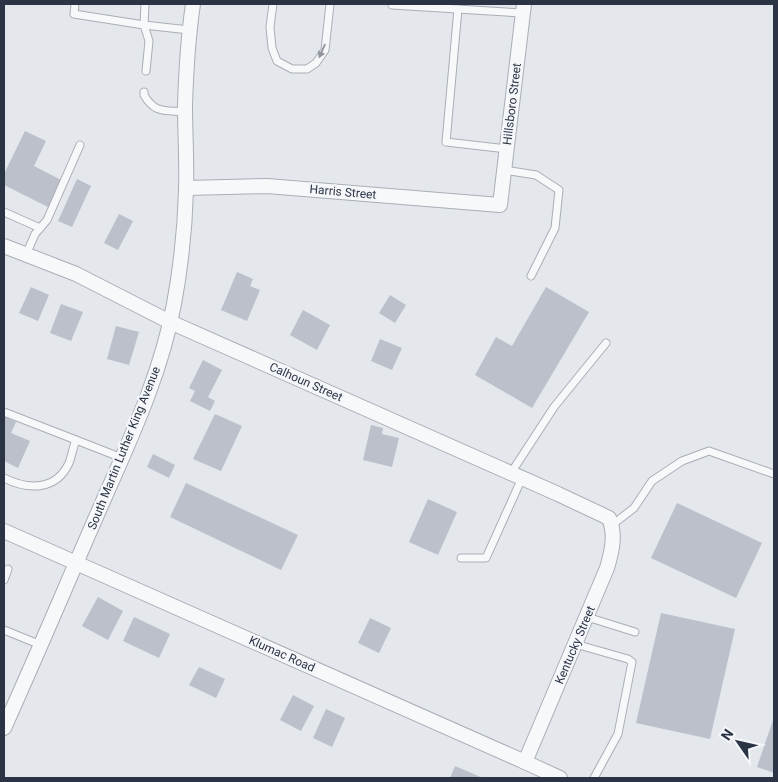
<svg xmlns="http://www.w3.org/2000/svg" width="778" height="782" viewBox="0 0 778 782" font-family="Roboto,sans-serif">
<rect width="100%" height="100%" fill="#e4e7ec"/>
<g fill="#bbc0ca">
<path d="M25,131L46,141L34,166L63,181L50,208L4,185V174Z"/>
<path d="M77,179L91,186L72,227L58,221Z"/>
<path d="M119,214L133,221L118,250L104,243Z"/>
<path d="M237,272L253,279L250,286L260,290L247,321L221,310Z"/>
<path d="M31,287L49,295L38,321L19,313Z"/>
<path d="M546,287L589,312L532,408L475,375L496,337L512,346Z"/>
<path d="M390,295L406,305L395,323L379,313Z"/>
<path d="M61,304L83,312L71,341L50,333Z"/>
<path d="M303,310L330,325L317,350L290,335Z"/>
<path d="M116,326L139,332L129,365L107,359Z"/>
<path d="M380,339L402,348L392,370L371,361Z"/>
<path d="M203,360L222,370L208,397L215,401L210,411L190,401L195,391L189,388Z"/>
<path d="M215,414L242,426L221,471L193,459Z"/>
<path d="M4,416L16,422L11,433L30,441L18,468L4,461Z"/>
<path d="M371,425L383,428L382,434L399,438L392,467L363,460Z"/>
<path d="M153,454L175,465L169,478L147,467Z"/>
<path d="M186,483L298,535L281,570L170,517Z"/>
<path d="M428,499L457,512L438,555L409,542Z"/>
<path d="M677,503L762,543L736,598L651,558Z"/>
<path d="M98,597L123,611L108,640L82,626Z"/>
<path d="M661,613L735,629L710,739L636,723Z"/>
<path d="M134,617L170,634L159,658L123,641Z"/>
<path d="M370,618L391,628L379,653L358,643Z"/>
<path d="M199,667L225,679L216,698L189,685Z"/>
<path d="M293,695L314,706L301,731L280,720Z"/>
<path d="M326,709L345,718L332,747L313,738Z"/>
<path d="M774,717V773L757,767Z"/>
<path d="M455,766L483,778H450Z"/>
</g>
<g fill="none" stroke-linecap="round" stroke-linejoin="round">
<g stroke="#a9aeb7" stroke-width="9">
<g id="service">
<path d="M75,4L74,14L144,25L149,41L146,71"/>
<path d="M145,4L144,25L189,30"/>
<path d="M273,4L270,27L272,48L277,61L292,69H307L316,63L325,50L330,4"/>
<path d="M392,5L522,13"/>
<path d="M458,9L446,142L507,149"/>
<path d="M144,92V95C155,114 165,110 185,112"/>
<path d="M504,170L536,175L559,190L555,228L531,276"/>
<path d="M4,212L40,228"/>
<path d="M26,255L35,234L47,220L80,145"/>
<path d="M4,412L76,440"/>
<path d="M511,473L554,407L606,343"/>
<path d="M4,478C28,490 56,491 69,463C72,455 73,447 76,440L122,458"/>
<path d="M612,525L634,508L652,481L682,461L709,451L774,474"/>
<path d="M461,558H486L522,478"/>
<path d="M4,580L8,569"/>
<path d="M587,617L635,632"/>
<path d="M4,630L41,645"/>
<path d="M575,644L628,659L632,662L618,734L594,778"/>
</g>
</g>
<g stroke="#a9aeb7" stroke-width="16">
<g id="minor">
<path d="M186,188L267,186L500,205L524,4"/>
<path d="M4,246L76,274L170,322L558,494L609,518C616,535 612,551 607,568L525,762"/>
<path d="M4,531L525,762L560,778"/>
<path d="M4,728C37,655 68,581 100,508C129,442 161,375 174,304C181,266 185,228 186,190C187,162 185,134 185,106C186,72 188,38 193,4"/>
</g>
</g>
<use href="#service" stroke="#f7f8fa" stroke-width="7"/>
<use href="#minor" stroke="#f7f8fa" stroke-width="14"/>
</g>
<defs><path id="oneway-solid" d="M-6-.8H1V-3.2L6.5 0L1 3.2V.8H-6Z" transform="scale(1.25)"/></defs>
<use fill="#9196a0" href="#oneway-solid" transform="translate(322 51) rotate(114)"/>
<g text-anchor="middle" stroke-width="4.5" stroke-linejoin="round" paint-order="stroke">
<g font-size="12" fill="#2b3445" stroke="#f4f6f9">
<text transform="translate(512 104) rotate(-83)" y="4">Hillsboro Street</text>
<text transform="translate(343 192) rotate(5)" y="4">Harris Street</text>
<text transform="translate(306 382) rotate(24)" y="4">Calhoun Street</text>
<text transform="translate(124 448) rotate(-68)" y="4">South Martin Luther King Avenue</text>
<text transform="translate(575 645) rotate(-67)" y="4">Kentucky Street</text>
<text transform="translate(282 654) rotate(24)" y="4">Klumac Road</text>
</g>
</g>
<rect width="778" height="782" fill="none" stroke="#2b3445" stroke-width="10"/>
<g transform="translate(738 742) rotate(304)" stroke="#f4f6f9" stroke-width="4" paint-order="stroke">
<path d="M0-4L9 19L0 12L-9 19Z" fill="#2b3445"/>
<text y="-8" font-size="14" font-weight="bold" text-anchor="middle" fill="#2b3445">N</text>
</g>
</svg>
